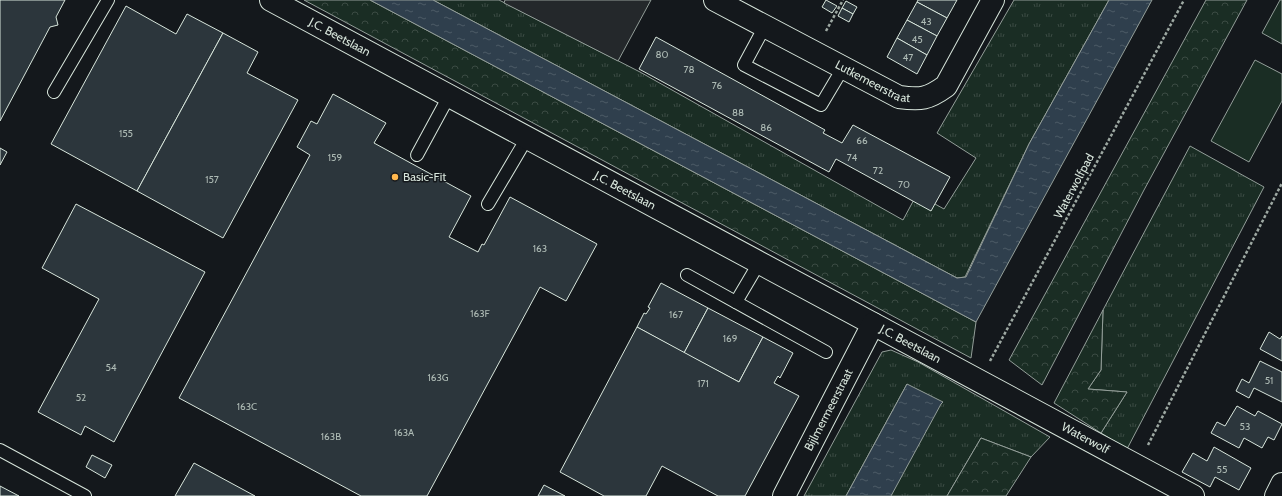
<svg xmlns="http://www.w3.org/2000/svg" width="1282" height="496" viewBox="0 0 1282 496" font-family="Cabin,sans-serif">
<defs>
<pattern id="grass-tufts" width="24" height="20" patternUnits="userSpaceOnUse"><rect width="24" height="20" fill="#1a2d24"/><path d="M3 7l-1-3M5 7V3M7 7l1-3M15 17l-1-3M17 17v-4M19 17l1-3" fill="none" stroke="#3b4b43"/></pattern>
<pattern id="forest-crowns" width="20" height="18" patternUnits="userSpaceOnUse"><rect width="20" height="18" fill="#1a2d24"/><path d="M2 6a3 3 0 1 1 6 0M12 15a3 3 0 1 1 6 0" fill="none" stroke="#3b4b43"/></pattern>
<pattern id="water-ripples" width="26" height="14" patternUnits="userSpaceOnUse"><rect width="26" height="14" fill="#2f3f4d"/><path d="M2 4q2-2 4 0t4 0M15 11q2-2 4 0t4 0" fill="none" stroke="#4c5b66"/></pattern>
</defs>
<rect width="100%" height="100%" fill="#14181c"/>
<g fill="url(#grass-tufts)" stroke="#939e99">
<path d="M433,0H499L640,72L903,220L917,194L944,209L976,158L937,133L1014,0H1109L1029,144L965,277L957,278Z"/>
<path d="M1190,146L1264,187L1127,449L1101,433L1127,392L1088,389L1101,370L1103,310Z"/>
<path d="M891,350L918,362L1050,437L1031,457L981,438L947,496H891L907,384L846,496H804L882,352Z"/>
</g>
<g fill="url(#forest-crowns)" stroke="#939e99">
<path d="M304,0H370L976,322L971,358Z"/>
<path d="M1206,0H1247L1144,190L1042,385L1009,360Z"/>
<path d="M1103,310L1101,370L1088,389L1127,392L1101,433L1054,403Z"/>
<path d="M981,438L1031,457L1006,496H947Z"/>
</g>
<g fill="#1a2d24" stroke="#939e99">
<path d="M1280,0H1282V44L1262,33Z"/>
<path d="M1255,60L1282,74V101L1249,162L1211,141Z"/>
</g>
<path fill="#24282b" stroke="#939e99" d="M505,0H651L618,61L504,3Z"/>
<g fill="url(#water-ripples)" stroke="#939e99">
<path d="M370,0H433L957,278L966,277L1029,144L1109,0H1152L976,322Z"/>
<path d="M907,384L943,402L941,404L891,496H846Z"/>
</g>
<g fill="#2c363c" stroke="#d8e6dc">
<path d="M0,0H65L56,17L58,25L50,27L0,121Z"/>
<path d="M826,0L837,6L832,13L822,7Z"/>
<path d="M918,0H957L947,18L917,2Z"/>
<path d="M846,1L857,7L853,14L842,8Z"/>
<path d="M917,2L947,18L937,36L907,20Z"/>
<path d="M126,6L176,34L187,14L223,33L137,191L51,144Z"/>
<path d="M842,8L853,14L849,22L838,16Z"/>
<path d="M907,20L937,36L927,55L897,38Z"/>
<path d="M223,33L258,52L247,73L298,100L223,238L137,191Z"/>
<path d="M656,37L825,130L823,133L842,143L853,125L950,177L931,211L836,159L829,172L639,69Z"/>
<path d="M897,38L927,55L917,74L887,57Z"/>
<path d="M333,94L386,123L374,143L471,196L449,237L478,252L482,244L484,245L510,197L597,244L566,301L540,287L427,496H361L179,398L310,155L297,147L311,121L317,124Z"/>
<path d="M0,148L7,152L0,165Z"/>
<path d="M76,204L205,272L114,442L85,426L81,435L38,412L99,299L42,268Z"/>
<path d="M661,283L708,308L684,353L637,327L644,313L646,314L650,308L648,307Z"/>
<path d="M708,308L763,337L739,382L684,353Z"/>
<path d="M637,327L739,382L763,337L793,353L780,378L778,376L774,383L799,396L745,496H718L662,466L646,496H604L560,472Z"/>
<path d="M1269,332L1280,339L1282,336V361L1260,349Z"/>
<path d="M1260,361L1282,372V402L1254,388L1249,398L1236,391L1242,379L1249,383Z"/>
<path d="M1237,406L1255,416L1258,411L1282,424L1274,440L1268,437L1262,448L1244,438L1239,448L1211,433L1217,422L1225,426Z"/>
<path d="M1214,447L1251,468L1239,490L1215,477L1210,487L1182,472L1193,453L1207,461Z"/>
<path d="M92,455L112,465L105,478L86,467Z"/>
<path d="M194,463L255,496H175Z"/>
<path d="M544,485L565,496H538Z"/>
<path d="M0,486L19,496H0Z"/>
</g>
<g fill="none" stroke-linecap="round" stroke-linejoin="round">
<g stroke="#d8e6dc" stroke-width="14">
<g id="service">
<path d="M765,26L744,65L821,105L843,68"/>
<path d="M54,92L108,0"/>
<path d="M417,155L449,96"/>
<path d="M488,204L527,138"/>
<path d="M687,275L826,352"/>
<path d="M736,302L759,263"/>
<path d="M0,450L85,496"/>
</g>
</g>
<g stroke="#d8e6dc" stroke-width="24">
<g id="minor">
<path id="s1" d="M271,0L1193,496"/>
<path id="s2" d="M715,0L899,97C921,100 928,99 946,86L993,0"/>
<path id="s3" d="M784,496L873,324"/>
<path d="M1276,496L1282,484"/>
</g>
</g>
<g stroke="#9da8a2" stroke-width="2.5" stroke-dasharray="3 2" stroke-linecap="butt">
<path d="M826,31L843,0"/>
<path d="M990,361L1184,0"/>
<path d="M1148,445L1282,183"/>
</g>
<use href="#service" stroke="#14181c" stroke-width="12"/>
<use href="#minor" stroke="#14181c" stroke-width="22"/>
</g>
<circle fill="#ffb74d" stroke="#14181c" stroke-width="1.5" cx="395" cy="177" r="4"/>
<g text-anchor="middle" stroke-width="3" stroke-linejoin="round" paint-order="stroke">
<g font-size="10" fill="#adbab4">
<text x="926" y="25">43</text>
<text x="917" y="43">45</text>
<text x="662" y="58">80</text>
<text x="908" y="61">47</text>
<text x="689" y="73">78</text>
<text x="717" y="89">76</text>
<text x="738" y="116">88</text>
<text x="766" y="131">86</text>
<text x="126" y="137">155</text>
<text x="862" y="144">66</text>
<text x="335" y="161">159</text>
<text x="852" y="161">74</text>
<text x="878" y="174">72</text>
<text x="212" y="183">157</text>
<text x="904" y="188">70</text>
<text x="540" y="252">163</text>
<text x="480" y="317">163F</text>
<text x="676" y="318">167</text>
<text x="730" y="342">169</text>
<text x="111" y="371">54</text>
<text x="438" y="381">163G</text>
<text x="1269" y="384">51</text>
<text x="703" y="387">171</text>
<text x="81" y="401">52</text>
<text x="247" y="410">163C</text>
<text x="1245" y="430">53</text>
<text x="404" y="436">163A</text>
<text x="331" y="440">163B</text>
<text x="1222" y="473">55</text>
</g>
<g font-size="12" fill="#d8e6dc" stroke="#14181c">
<text dy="4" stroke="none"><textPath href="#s1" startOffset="78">J.C. Beetslaan</textPath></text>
<text dy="4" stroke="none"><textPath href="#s2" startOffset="178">Lutkemeerstraat</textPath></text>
<text transform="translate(1074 186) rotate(-62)" y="4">Waterwolfpad</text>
<text dy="4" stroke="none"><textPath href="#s1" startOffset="402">J.C. Beetslaan</textPath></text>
<text dy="4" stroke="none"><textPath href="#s1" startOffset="726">J.C. Beetslaan</textPath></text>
<text dy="4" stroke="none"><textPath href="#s3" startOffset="97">Bijlmermeerstraat</textPath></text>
<text dy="4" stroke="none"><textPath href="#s1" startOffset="925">Waterwolf</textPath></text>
</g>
<g font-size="12" fill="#d8e6dc" stroke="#14181c" text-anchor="start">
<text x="403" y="181">Basic-Fit</text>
</g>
</g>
</svg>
